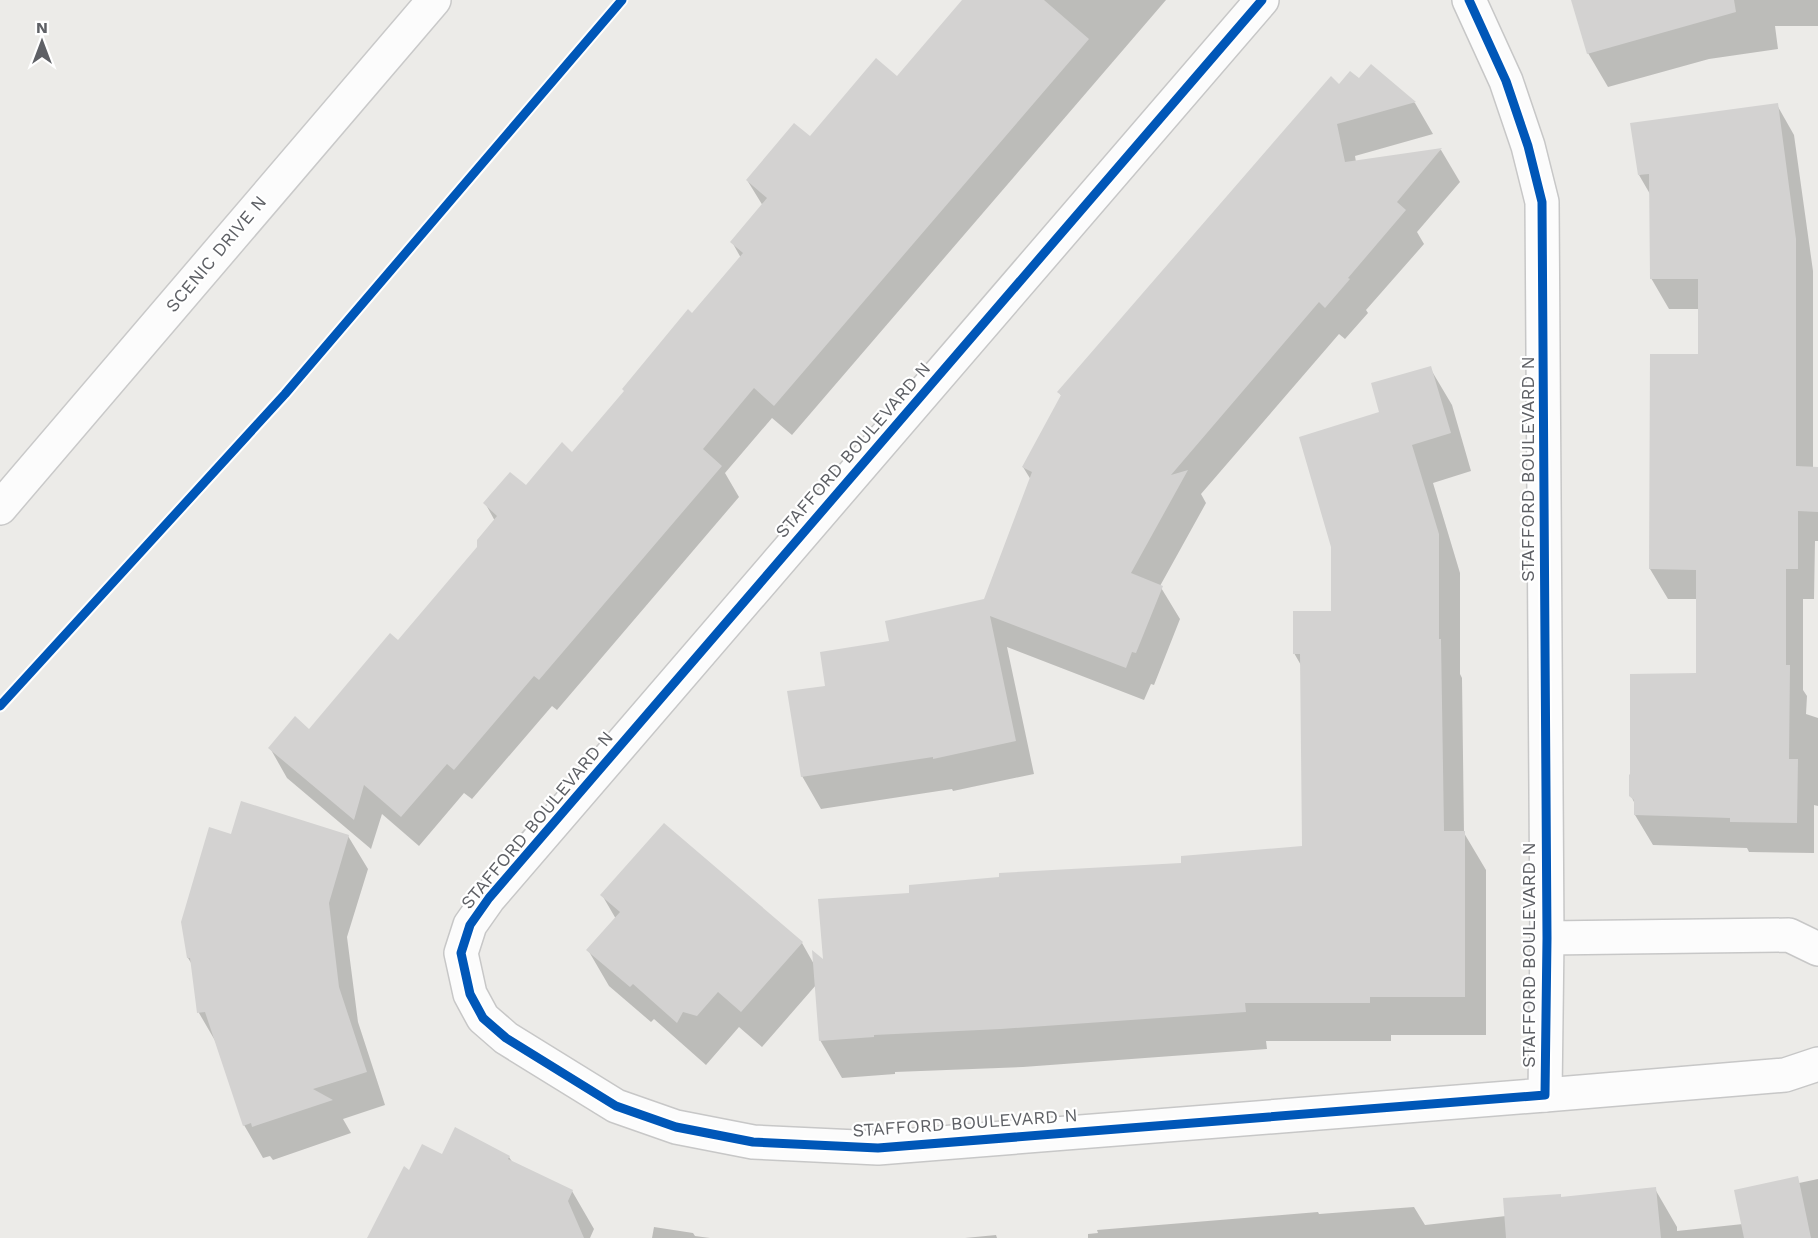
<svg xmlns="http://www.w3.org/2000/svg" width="1818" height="1238" viewBox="0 0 1818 1238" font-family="'Work Sans',sans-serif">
<rect width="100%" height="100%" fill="#ecebe8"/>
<g fill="#0003">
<path d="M964,0H1166L792,435L772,418L725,473L739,497L557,710L552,706L472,799L464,793L419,846L382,814L371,849L287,778L270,748L310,731L398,642L478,548L495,521L485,503L526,487L573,454L741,258L732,242L763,206L747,180L897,78Z"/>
<path d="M1573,0H1818V26H1775L1778,49L1709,59L1608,87L1588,53Z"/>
<path d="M1371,66L1415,103L1433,134L1355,156L1356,162L1441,150L1460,182L1417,232L1424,244L1366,310L1368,313L1345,339L1339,334L1201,494L1206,503L1160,586L1180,619L1154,685L1151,684L1144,700L1007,647L1034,774L953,791L952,789L821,809L802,776L827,687L891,643L985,601L1031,480L1023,467L1062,397L1059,392L1339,86L1359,80Z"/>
<path d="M1777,105L1794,135L1813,271V468H1818V541H1815L1814,599H1803V690L1807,696L1806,714L1818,718V806L1814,805V853L1749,852L1747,848L1653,845L1635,815V804L1631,796L1698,675V599H1668L1650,569L1700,356V309H1669L1651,278L1650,194L1639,175Z"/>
<path d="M1430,368L1452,405L1471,471L1433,483L1460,573V674L1462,678L1464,833L1486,870V1035H1391V1041H1266L1267,1049L1023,1067L895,1072V1074L842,1078L820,1040L816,985L762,1047L739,1027L706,1065L654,1019L651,1022L609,986L588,950L616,919L602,895L802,943L815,966L824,963L911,894L1183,864L1303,848L1302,667L1294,653L1333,612L1381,414Z"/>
<path d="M232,835L348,836L368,869L347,937L358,1022L385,1105L343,1119L351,1133L273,1160L270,1156L263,1158L244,1125L217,1044L199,1013L193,966L188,958Z"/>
<path d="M442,1156L509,1157L513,1163L572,1191L594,1229L590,1238H373L410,1172Z"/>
<path d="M1797,1178L1799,1183L1818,1179V1238H1088V1234L1098,1233L1097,1230L1318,1212L1319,1214L1414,1207L1425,1225L1506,1216L1562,1199L1655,1189L1677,1227V1231L1743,1224Z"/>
<path d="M654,1227L693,1233L695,1236L710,1238H652Z"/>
<path d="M996,1235L997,1238H965Z"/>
</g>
<g fill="#d3d2d1">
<path d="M962,0H1044L1089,39L774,406L754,388L703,449L722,466L539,680L534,676L454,770L447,764L401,817L364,785L354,820L268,748L295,716L309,729L390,633L398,640L477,547V540L497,516L483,503L510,472L526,485L562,442L572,452L624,391L622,389L688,309L692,313L743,253L730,242L767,198L746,180L794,123L810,136L876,58L897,76Z"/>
<path d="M1571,0H1734L1736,12L1587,54Z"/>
<path d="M1371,64L1416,102L1337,124L1345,162L1442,148L1397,202L1406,210L1348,278L1350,279L1325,308L1319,302L1171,475L1188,470L1131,573L1163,586L1136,653L1132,652L1126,668L990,616L1016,741L933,759V757L801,777L787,691L825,686L820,652L889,641L885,621L984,599L1032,472L1022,467L1061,395L1057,392L1331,76L1339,84L1350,71L1359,78Z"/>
<path d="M1778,103L1796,239V466L1818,467V512L1798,511V569H1786V665H1790L1789,759H1798L1797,823L1730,822V818L1634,815V800L1629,796V775L1630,774V674L1696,673V570L1649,569L1650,354H1698V279H1650L1649,174L1638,175L1630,123Z"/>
<path d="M1431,366L1451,433L1412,445L1439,534V639H1441L1444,831H1465V997H1370V1003H1245L1246,1012L1001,1029L874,1035V1037L819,1041L812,950L823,959L818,899L909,893V885L999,877V873L1181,863V856L1302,846L1300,654H1293V611H1331V547L1299,437L1379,412L1371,383Z"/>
<path d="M241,801L349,835L329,903L339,987L367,1072L313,1089L333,1100L252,1127L251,1123L243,1126L205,1012L197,1013L190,958H187L181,922L209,827L231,834Z"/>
<path d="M664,823L803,942L741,1012L718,992L697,1016L683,1012L677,1023L633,984L630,987L586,950L620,912L600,895Z"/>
<path d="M455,1127L510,1156L508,1159L573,1190L568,1201L584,1238H367L404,1166L409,1170L422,1144L442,1154Z"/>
<path d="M1798,1176L1811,1238H1744L1734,1190Z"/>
<path d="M1656,1187L1661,1238H1506L1503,1198L1561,1194V1197Z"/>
</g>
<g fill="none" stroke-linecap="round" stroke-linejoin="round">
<g stroke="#c7c7c7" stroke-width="36">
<g id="street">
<path d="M1262,0L489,898L470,925L461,953L470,994L483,1018L506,1038L616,1106L676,1127L753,1142L878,1148L1545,1095L1547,938L1542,202L1528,146L1506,81L1469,0"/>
<path d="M1547,938L1789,935L1818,949"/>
<path d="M1545,1095L1785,1075L1818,1064"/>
</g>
</g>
<g stroke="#c9c9c9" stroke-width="36">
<path id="secondary" d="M0,508L434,0"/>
</g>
<use href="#street" stroke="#fcfcfc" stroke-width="33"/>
<use href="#secondary" stroke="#fcfcfc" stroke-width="33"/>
<g stroke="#fff" stroke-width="13">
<g id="cycleway">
<path d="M1262,0L489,898L470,925L461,953L470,994L483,1018L506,1038L616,1106L676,1127L753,1142L878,1148L1545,1095L1547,938L1542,202L1528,146L1506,81L1469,0"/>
<path d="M0,706L285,394L622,0"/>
</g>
</g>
<use href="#cycleway" stroke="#0057b8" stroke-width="9"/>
</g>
<g text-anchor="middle" stroke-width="4.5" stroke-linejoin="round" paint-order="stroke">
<g font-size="18" fill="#5e6065" stroke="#fff">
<text transform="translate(216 254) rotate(-50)" y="6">SCENIC DRIVE N</text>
<text transform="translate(853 450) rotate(-49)" y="6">STAFFORD BOULEVARD N</text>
<text transform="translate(1528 469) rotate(-90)" y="6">STAFFORD BOULEVARD N</text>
<text transform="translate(537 820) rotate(-50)" y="6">STAFFORD BOULEVARD N</text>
<text transform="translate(1529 955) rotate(-90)" y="6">STAFFORD BOULEVARD N</text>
<text transform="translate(965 1123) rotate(-4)" y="6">STAFFORD BOULEVARD N</text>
</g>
</g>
<g transform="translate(42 42)" stroke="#ffffff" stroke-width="4.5" paint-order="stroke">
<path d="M0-4.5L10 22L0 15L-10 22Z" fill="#5e6065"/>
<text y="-9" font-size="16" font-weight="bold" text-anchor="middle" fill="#5e6065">N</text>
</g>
</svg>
